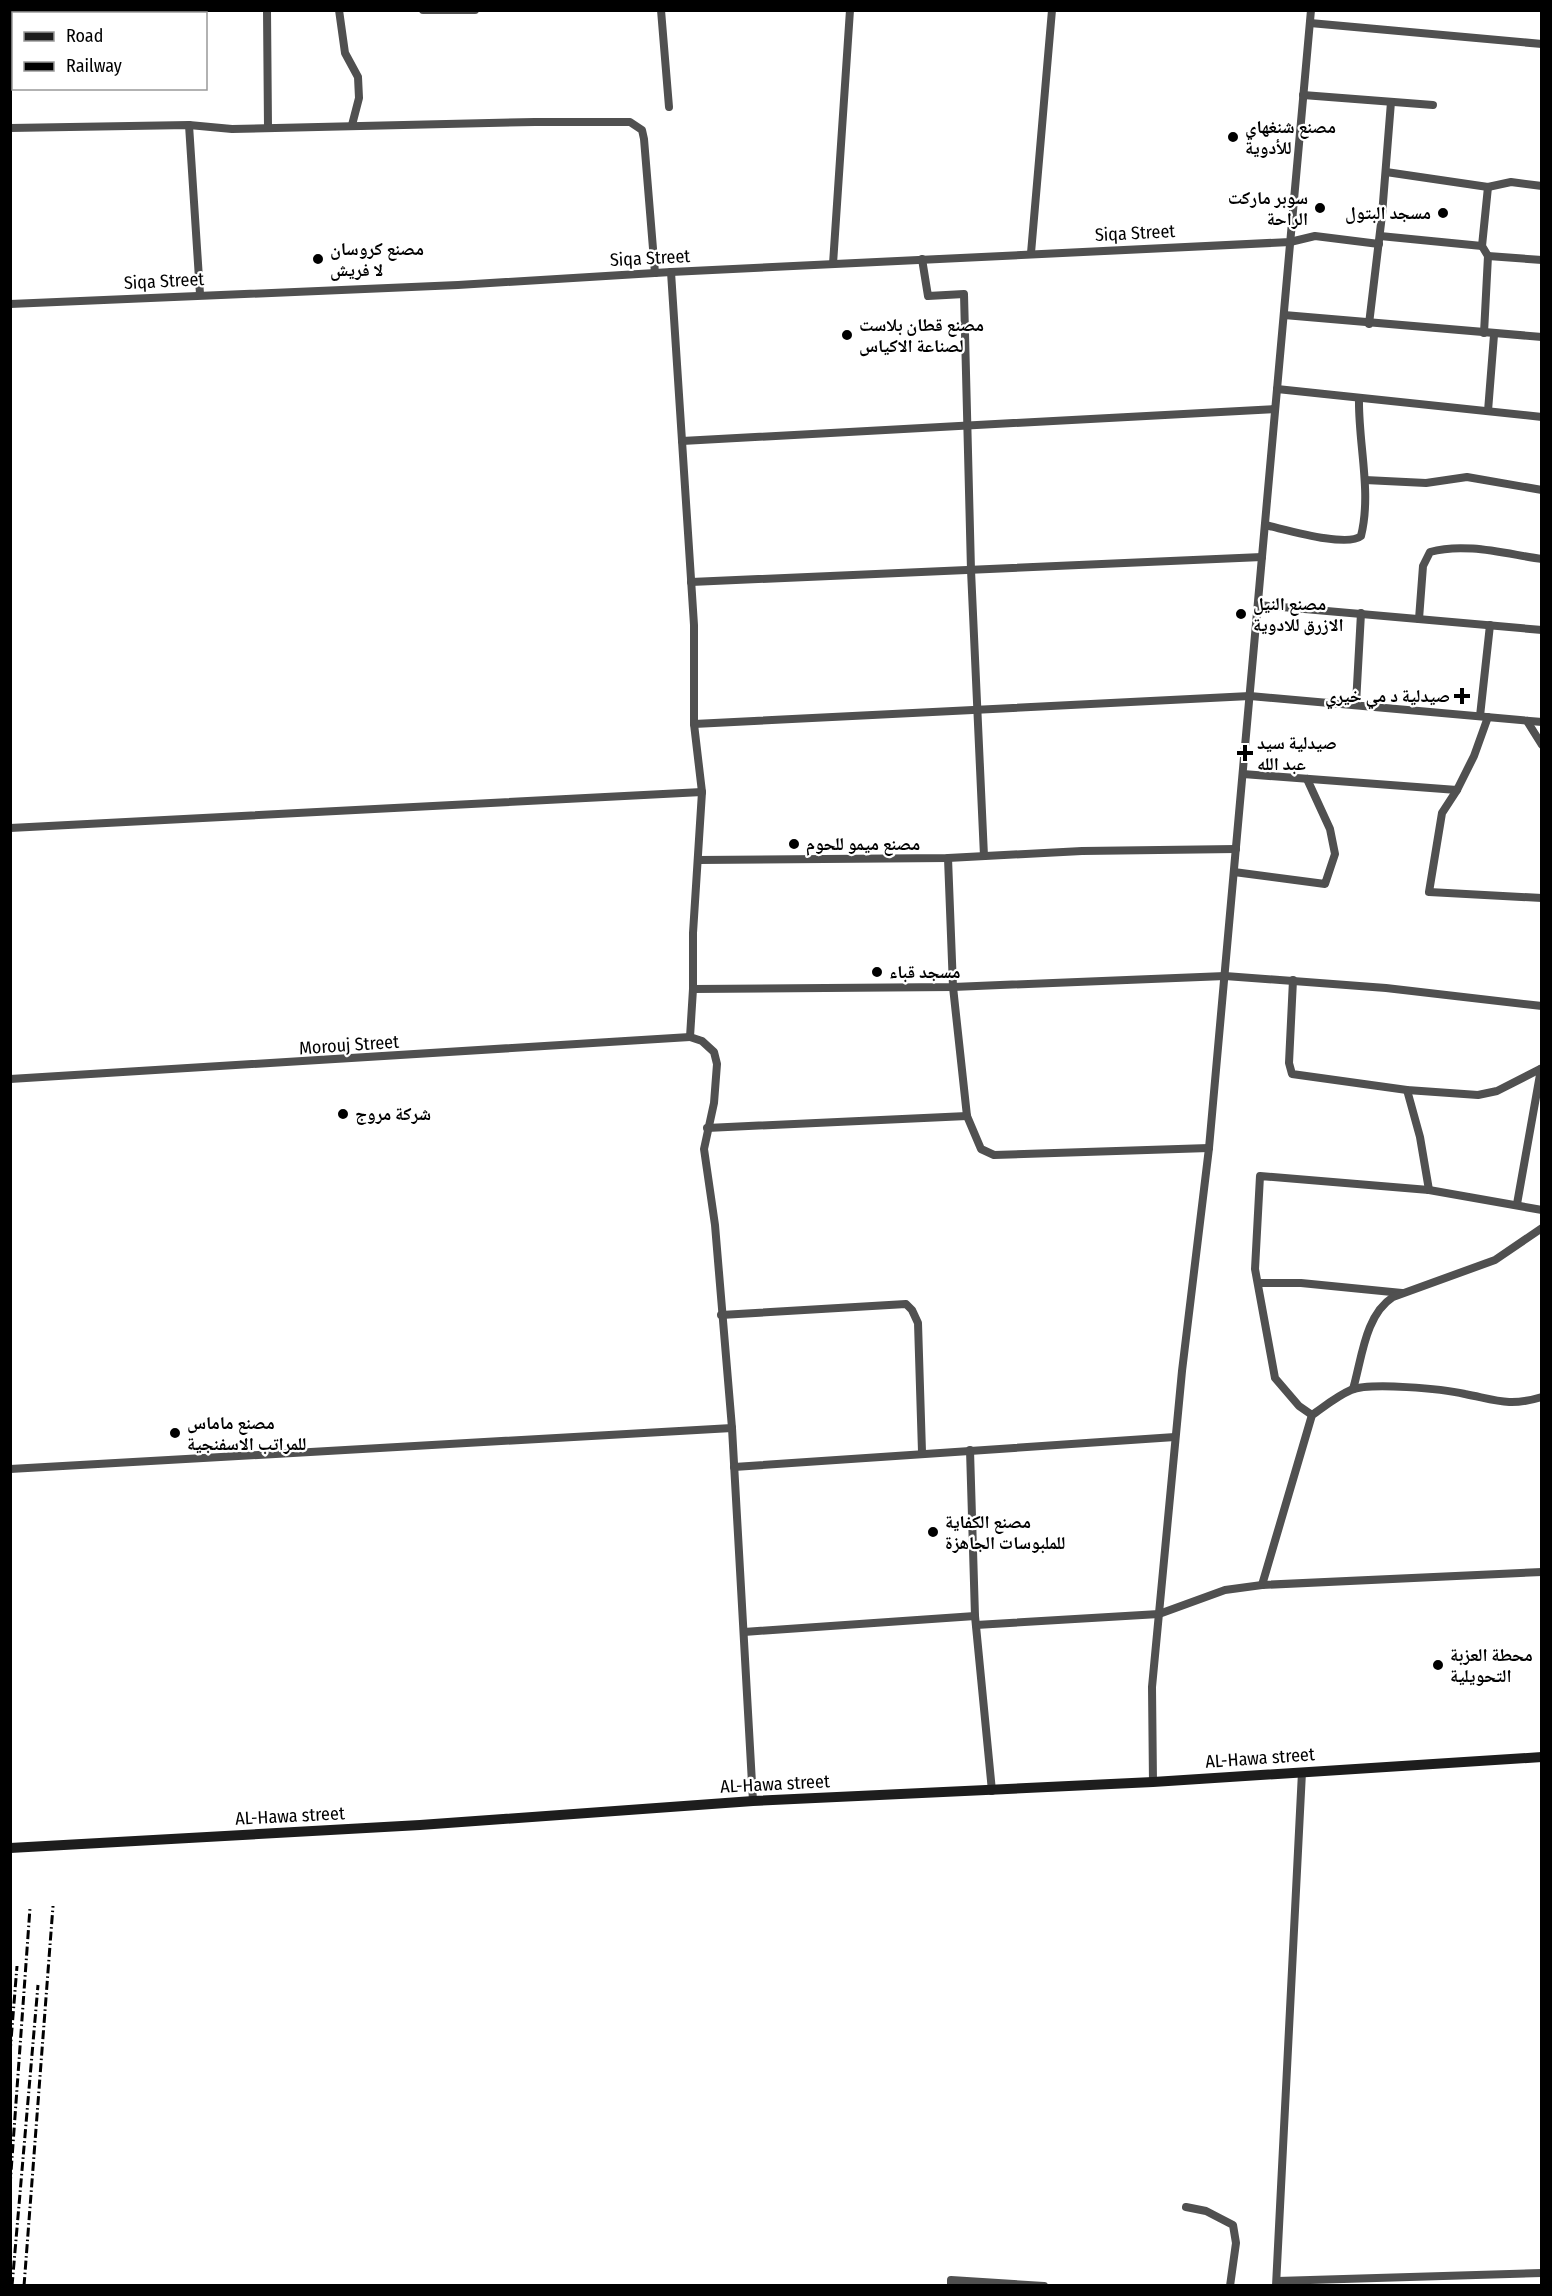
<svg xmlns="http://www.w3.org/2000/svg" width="1552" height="2296" viewBox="0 0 1552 2296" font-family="'Fira Sans Condensed','Noto Naskh Arabic',sans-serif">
<rect width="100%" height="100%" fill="#fff"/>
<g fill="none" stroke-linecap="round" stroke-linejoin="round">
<g stroke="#505050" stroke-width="8">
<path d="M267,10L268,128"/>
<path d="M339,10L345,53L358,77L359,98L352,125"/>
<path d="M423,10H475"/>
<path d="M661,10L669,107"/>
<path d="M1310,23L1542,44"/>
<path d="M1303,95L1433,105"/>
<path d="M189,125L200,294"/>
<path d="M10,128L189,125L232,129L535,122H630L642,130L644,139L655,273"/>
<path d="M1386,172L1488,187L1511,182L1542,186"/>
<path d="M1380,236L1482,246"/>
<path d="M1031,253L1052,10"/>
<path d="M1488,256L1542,260"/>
<path d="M922,259L928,296L964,294L971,570L984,856"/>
<path d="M833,264L850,10"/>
<path d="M671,272L694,625V724L702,792L693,933V989L690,1037L702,1041L714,1052L717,1064L714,1103L704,1149L715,1225L732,1428L753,1801"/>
<path d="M10,304L458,285L671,272L1290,242L1315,236L1379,244"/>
<path d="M1284,315L1542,337"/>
<path d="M1369,324L1382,215L1391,102"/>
<path d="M1484,333L1488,256L1482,246L1488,187"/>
<path d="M1277,389L1542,417"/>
<path d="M1488,411L1494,335"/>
<path d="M682,441L1275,409"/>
<path d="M1365,480L1426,483L1467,477L1542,490"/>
<path d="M1265,525C1284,529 1347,548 1361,536C1372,492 1358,443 1359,398"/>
<path d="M691,582L1262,557"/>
<path d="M1258,605L1542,630"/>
<path d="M1419,619L1423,566L1430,552C1465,542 1506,554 1542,559"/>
<path d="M1356,704L1361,613"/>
<path d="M1480,716L1490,625"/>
<path d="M1527,721L1542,745"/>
<path d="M694,724L1250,696L1542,722"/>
<path d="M1243,774L1457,790L1474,756L1488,717"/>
<path d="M1457,790L1442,813L1429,892L1542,898"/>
<path d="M10,828L702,792"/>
<path d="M948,858L953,987L967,1116L981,1149L994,1155L1209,1148"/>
<path d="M698,860L948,858L1082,851L1236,849"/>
<path d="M1234,872L1325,884L1335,854L1330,829L1307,779"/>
<path d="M1293,980L1289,1063L1292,1074L1407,1090L1478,1095L1497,1091L1542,1068"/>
<path d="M693,989L953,987L1225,976L1386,988L1542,1006"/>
<path d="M10,1079L690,1037"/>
<path d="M1407,1090L1420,1137L1429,1190"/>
<path d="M707,1128L967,1116"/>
<path d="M1517,1204L1541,1069"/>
<path d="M1258,1283H1301L1402,1293"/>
<path d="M721,1315L906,1304L912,1310L918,1323L922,1452"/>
<path d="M1353,1389C1362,1358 1365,1315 1393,1297L1495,1260L1542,1228"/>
<path d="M1312,1415L1299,1406L1275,1378L1255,1269L1260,1176L1429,1190L1542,1210"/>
<path d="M970,1450L975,1616L992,1791"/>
<path d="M734,1467L1175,1437"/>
<path d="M10,1469L732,1428"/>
<path d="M1262,1585L1312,1415C1325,1406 1337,1396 1351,1390C1370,1382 1443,1389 1465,1394C1496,1400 1509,1407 1542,1397"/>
<path d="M976,1625L1159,1614L1225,1590L1262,1585L1542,1572"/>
<path d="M744,1632L975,1616"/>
<path d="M1153,1782L1152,1687L1182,1371L1209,1148L1311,10"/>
<path d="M1186,2207L1206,2211L1233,2225L1236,2243L1230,2286"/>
<path d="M1277,2281L1542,2273"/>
<path d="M951,2286V2280L1044,2286"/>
<path d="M1276,2286L1302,1772"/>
</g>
<path stroke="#1d1d1d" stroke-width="10" d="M10,1848L420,1825L753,1801L1153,1782L1542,1757"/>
<g stroke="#000" stroke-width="3" stroke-dasharray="9 3 1.5 3" stroke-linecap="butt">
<path d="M10,2053L17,1966"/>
<path d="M10,2186L30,1908"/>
<path d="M12,2286L38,1985"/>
<path d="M24,2286L53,1906"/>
</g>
</g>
<g fill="#000" stroke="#fff" stroke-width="2">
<circle cx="1233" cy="137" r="6"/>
<circle cx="1320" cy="208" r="6"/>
<circle cx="1443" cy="213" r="6"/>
<circle cx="318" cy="259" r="6"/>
<circle cx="847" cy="335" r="6"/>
<circle cx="1241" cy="614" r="6"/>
<path d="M1459 687h6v6h6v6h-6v6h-6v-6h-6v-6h6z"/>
<path d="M1242 744h6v6h6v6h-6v6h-6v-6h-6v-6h6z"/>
<circle cx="794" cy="844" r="6"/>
<circle cx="877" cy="972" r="6"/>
<circle cx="343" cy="1114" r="6"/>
<circle cx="175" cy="1433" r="6"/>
<circle cx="933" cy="1532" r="6"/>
<circle cx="1438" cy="1665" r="6"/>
</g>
<g text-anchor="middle" stroke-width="4.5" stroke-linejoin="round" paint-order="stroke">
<g font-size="18" font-weight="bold" fill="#000" stroke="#fff" text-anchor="start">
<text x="1245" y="133">مصنع شنغهاي<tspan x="1245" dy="21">للأدوية</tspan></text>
<text x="1308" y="204" text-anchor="end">سوبر ماركت<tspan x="1308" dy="21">الراحة</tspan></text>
<text x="1431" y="219" text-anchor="end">مسجد البتول</text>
<text x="330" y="255">مصنع كروسان<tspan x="330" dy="21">لا فريش</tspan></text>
<text x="859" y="331">مصنع قطان بلاست<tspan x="859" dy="21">لصناعة الاكياس</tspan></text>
<text x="1253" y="610">مصنع النيل<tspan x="1253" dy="21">الازرق للادوية</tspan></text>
<text x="1450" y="702" text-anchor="end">صيدلية د مي خيري</text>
<text x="1257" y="749">صيدلية سيد<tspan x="1257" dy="21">عبد الله</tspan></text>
<text x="806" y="850">مصنع ميمو للحوم</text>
<text x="889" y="978">مسجد قباء</text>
<text x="355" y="1120">شركة مروج</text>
<text x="187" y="1429">مصنع ماماس<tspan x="187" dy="21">للمراتب الاسفنجية</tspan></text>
<text x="945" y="1528">مصنع الكفاية<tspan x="945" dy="21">للملبوسات الجاهزة</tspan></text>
<text x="1450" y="1661">محطة العزبة<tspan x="1450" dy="21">التحويلية</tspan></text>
</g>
<g font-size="18" fill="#000" stroke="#fff">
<text transform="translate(1135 233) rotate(-3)" y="6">Siqa Street</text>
<text transform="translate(650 258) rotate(-3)" y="6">Siqa Street</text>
<text transform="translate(164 281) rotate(-3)" y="6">Siqa Street</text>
<text transform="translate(349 1045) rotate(-4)" y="6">Morouj Street</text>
<text transform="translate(1260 1758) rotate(-4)" y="6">AL-Hawa street</text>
<text transform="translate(775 1784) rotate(-3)" y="6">AL-Hawa street</text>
<text transform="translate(290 1816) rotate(-3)" y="6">AL-Hawa street</text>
</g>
</g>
<rect width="1552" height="2296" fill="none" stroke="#000000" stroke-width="24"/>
<rect x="12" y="12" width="195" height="78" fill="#ffffff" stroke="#999999" stroke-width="1.5"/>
<rect x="24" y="32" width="30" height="9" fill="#1d1d1d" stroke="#999999" stroke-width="1.5"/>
<text x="66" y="42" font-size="18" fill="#000000">Road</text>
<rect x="24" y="62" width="30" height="9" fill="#000000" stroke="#999999" stroke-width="1.5"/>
<text x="66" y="72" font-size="18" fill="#000000">Railway</text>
</svg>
